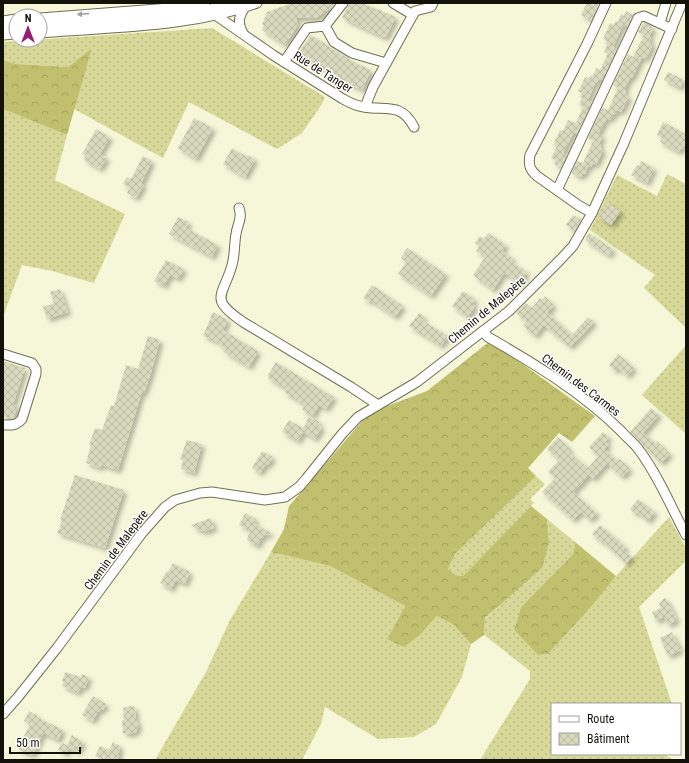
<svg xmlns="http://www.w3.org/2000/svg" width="689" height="763" viewBox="0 0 689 763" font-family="'Roboto Condensed',sans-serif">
<defs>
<pattern id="grass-dots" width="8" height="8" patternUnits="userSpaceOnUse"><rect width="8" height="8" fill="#d8d899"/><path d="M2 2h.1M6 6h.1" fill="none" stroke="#b8b882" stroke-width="1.8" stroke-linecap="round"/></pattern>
<pattern id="forest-crowns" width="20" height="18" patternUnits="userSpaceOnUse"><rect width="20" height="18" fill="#c1c06e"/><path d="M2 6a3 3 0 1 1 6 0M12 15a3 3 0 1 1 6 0" fill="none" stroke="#a5a45e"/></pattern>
<pattern id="building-cross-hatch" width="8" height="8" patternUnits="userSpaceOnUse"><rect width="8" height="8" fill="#d9dabd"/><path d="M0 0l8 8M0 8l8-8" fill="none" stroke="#b9baa1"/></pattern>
<filter id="shadow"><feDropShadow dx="3.5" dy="3.5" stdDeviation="2" flood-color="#0004"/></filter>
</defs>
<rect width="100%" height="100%" fill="#f6f7d9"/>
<g fill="url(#grass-dots)">
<path d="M212,28L325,97L322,104L302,133L277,149L189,102L163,158L74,109L92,48L68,67L16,64L3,60V42Z"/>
<path d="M3,109L67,135L55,180L125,214L94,283L52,271L22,265L3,317Z"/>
<path d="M667,174L686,184V328L644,288L655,275L590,230L617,175L657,196Z"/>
<path d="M686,345V434L642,395Z"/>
<path d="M536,476L545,484L530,499L534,503L531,506L463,576L455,575L448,569L455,554Z"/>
<path d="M669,517L686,548V561L639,607L672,704H552V754H664L673,760H480L530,679V671L484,635L485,619L497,608L549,543L547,519L575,542L574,553L521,607L514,630L538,655L548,654L592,606L616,576Z"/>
<path d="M271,552L330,566L405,606L387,639L421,634L437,616L453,623L471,644L462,677L436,724L414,737L378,739L325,707L321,724L302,760H155L206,672L230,620Z"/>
</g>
<g fill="url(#forest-crowns)">
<path d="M92,48L67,135L3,109V60L16,64L68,67Z"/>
<path d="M490,341L595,416L572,442L559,433L528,468L536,476L455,554L448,569L455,575L463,576L531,506L547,519L549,543L542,568L485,618L484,635L471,644L453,624L437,616L421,634L404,647L387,639L405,606L330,566L271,552L284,529L289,506L369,413L427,391Z"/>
<path d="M575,542L616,576L592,606L548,654L538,655L514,630L521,607L574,553Z"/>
</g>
<g fill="url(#building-cross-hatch)" filter="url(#shadow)">
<path d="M292,3H335L331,8L316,18H296L298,25L285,45L262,30L264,25L262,24L267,12Z"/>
<path d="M349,3H362L396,17L386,37H383L342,18Z"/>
<path d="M587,3H599L591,20L581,15Z"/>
<path d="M626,11L633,15L627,27L623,25L613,47L617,49L602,80L599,79L594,86L588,101L592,102L577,134L574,132L563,153L567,155L561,167L554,164L556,161L551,158L557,146L553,145L560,130L563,131L568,120L576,123L583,107L579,105L582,98L580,97L582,93L578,91L580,88L585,77L589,78L591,75L593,76L596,68L600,70L608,54L604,52L607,45L606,44L607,41L603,39L610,23L614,25L616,21L618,22L621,14L624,16Z"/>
<path d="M644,22L652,26L651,28L653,29L649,37L638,32Z"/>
<path d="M311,35L352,61L371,70L362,90L337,79L298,53Z"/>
<path d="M644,35L651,38L649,42L653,44L646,59L642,57L632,78H630L624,90L626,91L625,95L629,97L621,112L617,110L616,114L614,113L610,120L607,118L598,134L603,136L599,144L588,138L602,108L608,110L618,88L613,85L628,54L633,57Z"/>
<path d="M668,72L684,80L680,88L664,80Z"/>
<path d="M194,118L213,128L196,159L178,148Z"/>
<path d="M663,122L686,134V150L681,148L679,152L660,142L662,138L657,135Z"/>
<path d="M96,129L110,137L100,154L107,158L100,169L84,160L85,155L82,154Z"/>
<path d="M593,141L601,145L600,148L603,150L596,165L593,163L591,167L588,166L585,174L583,173L581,177L573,174L572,172L577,161L583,163Z"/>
<path d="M232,148L247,157L248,155L255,159L245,177L223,164Z"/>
<path d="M143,156L152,161L141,184L144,185L136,198L127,193L130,188L123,184L127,177L131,179Z"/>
<path d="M641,161L654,168L647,183L631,175L637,165L639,166Z"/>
<path d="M607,203L621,211L611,225L599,217Z"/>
<path d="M573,215L581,220L575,231L566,225Z"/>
<path d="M178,217L189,222L186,228L218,245L212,257L169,234Z"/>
<path d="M488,233L506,245L502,251L513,258L511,261L527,272L519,284L504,273L493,290L473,275L485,257L476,251L479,246L475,243L480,236L484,239Z"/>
<path d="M589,233L613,249L609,256L585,240Z"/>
<path d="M407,248L446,274L431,296L398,274L406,262L401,258Z"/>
<path d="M166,260L184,269L178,279L170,275L164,286L154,281Z"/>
<path d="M372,285L403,306L395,317L370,300L369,302L363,298Z"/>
<path d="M60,289L68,312L47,319L43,307L54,303L50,292Z"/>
<path d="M463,291L475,299L472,304L475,306L468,317L452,306Z"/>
<path d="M545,296L554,306L547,312L572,335L588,317L594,322L570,347L544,325L535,336L523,326L527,322L516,313L526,303L532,308L540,298L542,300Z"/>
<path d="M213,312L228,320L223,330L258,351L249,367L224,352L226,349L219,345L220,343L203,336Z"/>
<path d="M419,313L424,316L422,320L448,336L441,346L409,326Z"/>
<path d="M148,336L160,340L151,373L144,393L142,392L118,470L101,465L100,468L86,463L91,445H89L95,428L102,430L111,405L114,406L126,365L138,369Z"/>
<path d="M618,354L634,368L627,376L618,368L615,371L609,365Z"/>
<path d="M3,361L25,368L13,405L17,406L14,418L12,419L3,416Z"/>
<path d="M276,362L334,397L326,409L319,405L313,416L302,410L305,405L284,392L286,389L268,378V375Z"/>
<path d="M651,408L659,415L643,433L655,443L657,441L670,454L661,463L630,432Z"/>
<path d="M309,417L320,422L318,425L322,427L315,439L303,432L298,441L282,432L289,420L303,428Z"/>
<path d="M603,432L609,437L605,442L609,444L604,449L618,461L620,459L630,469L622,477L607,463L593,479L589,475L573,492L597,513L590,520L581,512L573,520L542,492L555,478L548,472L559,460L547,449L558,437L570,449L568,451L588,468L598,456L589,447Z"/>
<path d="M187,440L202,444L194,473L181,469L183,460L180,459Z"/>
<path d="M262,451L273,457L268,465L266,464L260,473L252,468Z"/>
<path d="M75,475L124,490L105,548L57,533L62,521L60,520Z"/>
<path d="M638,499L655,512L648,521L637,512L635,514L630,509Z"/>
<path d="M245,513L256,519L254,523L271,533L270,535L265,534L263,538L262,537L257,546L247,540L250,530L239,525Z"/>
<path d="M211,518L214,528L204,532L203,530L200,531L191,525Z"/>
<path d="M600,525L626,547L623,550L632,557L626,563L602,541L601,542L592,534Z"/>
<path d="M173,563L190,572L185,584L176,580L171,589L160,583L167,571L168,572Z"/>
<path d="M666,598L677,620L668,625L664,617L656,621L652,612L661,608L659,604L662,600Z"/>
<path d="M672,632L681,650L668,656L660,638Z"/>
<path d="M65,672L81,677L82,674L89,677L85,688L81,687L78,693L62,686L64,682L62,681Z"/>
<path d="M93,696L106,704L103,710L101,709L99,712L98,711L93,721L82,715Z"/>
<path d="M129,706L135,707L136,720L139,725L136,732L130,734L123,733L122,720H124L123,708Z"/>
<path d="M29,711L38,716L37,717L63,730L58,740L43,733L33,755L31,754V755L19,750L22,743L21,742L30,724L24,721Z"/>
<path d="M72,735L83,742L78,752L69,747L66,754L58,750L62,743L67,745Z"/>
<path d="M113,742L120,746L118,760H103L95,756L100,746L109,750Z"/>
</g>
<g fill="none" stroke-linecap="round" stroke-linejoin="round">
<g stroke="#6f6f55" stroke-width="11">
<g id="minor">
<path d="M393,3L413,15"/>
<path d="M217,16L273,55L343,99C350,103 356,106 364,107C386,111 401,102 414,127"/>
<path d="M40,18L170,8L205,3"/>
<path d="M3,21L16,19"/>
<path d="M660,23L666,3"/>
<path d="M40,25L167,16L216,8L236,3"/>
<path d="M325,26L343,3"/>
<path d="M3,28L16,27"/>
<path d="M40,33C112,27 189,28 257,3"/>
<path d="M243,33C237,23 239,16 245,7"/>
<path d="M3,35L16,34"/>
<path d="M284,62L307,28L325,26L334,42L352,53L386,63"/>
<path d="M365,107L373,87L415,11L431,7L433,3"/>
<path d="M557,190L638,18L644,16L672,29"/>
<path d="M239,208C243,218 237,225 236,234C234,245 235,255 232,265C223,297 208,298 243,322L351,387L378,405"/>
<path d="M592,213L578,205L537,176C530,170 528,165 530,155L587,44L606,3"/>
<path d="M483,331L488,337C535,364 583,393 622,432C627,438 634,443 639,450C658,475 671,507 686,535"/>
<path d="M3,354L32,363L36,369V374L22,419C16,426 12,425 3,425"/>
<path d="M3,714L18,697L57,648L142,533L165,507L175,500L200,493L212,492L265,500L285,497L299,487L306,479L342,434L358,417L417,382L483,331L509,311L561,259L573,246L592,213L624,143L682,3"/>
</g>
</g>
<use href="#minor" stroke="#fff" stroke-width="9"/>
</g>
<defs><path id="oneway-solid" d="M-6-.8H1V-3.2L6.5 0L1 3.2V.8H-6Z"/></defs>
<use fill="#a0a09c" href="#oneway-solid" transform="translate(83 14) rotate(176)"/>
<g text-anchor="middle" stroke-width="3" stroke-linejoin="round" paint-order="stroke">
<g font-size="12" fill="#121208" stroke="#fff">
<text transform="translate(323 72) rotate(32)" y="4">Rue de Tanger</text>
<text transform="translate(487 310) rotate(-40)" y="4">Chemin de Malepère</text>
<text transform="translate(581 385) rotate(37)" y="4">Chemin des Carmes</text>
<text transform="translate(116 550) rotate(-53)" y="4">Chemin de Malepère</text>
</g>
</g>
<rect width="689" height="763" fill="none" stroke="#121208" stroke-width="8"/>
<rect x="551" y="703" width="130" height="52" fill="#ffffff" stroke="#a0a09c"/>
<rect x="559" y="716" width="20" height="6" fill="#ffffff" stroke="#a0a09c"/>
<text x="587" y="723" font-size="12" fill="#121208">Route</text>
<rect x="559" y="733" width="20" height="12" fill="url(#building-cross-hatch)" stroke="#a0a09c"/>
<text x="587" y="743" font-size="12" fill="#121208">Bâtiment</text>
<g transform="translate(28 28)"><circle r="19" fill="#ffffff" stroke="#a0a09c"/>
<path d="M0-3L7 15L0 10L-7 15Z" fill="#981c74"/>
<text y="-6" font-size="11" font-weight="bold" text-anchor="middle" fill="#121208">N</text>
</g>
<path d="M10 747v6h70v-6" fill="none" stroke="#121208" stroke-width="2"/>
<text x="16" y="747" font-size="12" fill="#121208" stroke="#ffffff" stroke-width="3" paint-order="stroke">50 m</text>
</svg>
